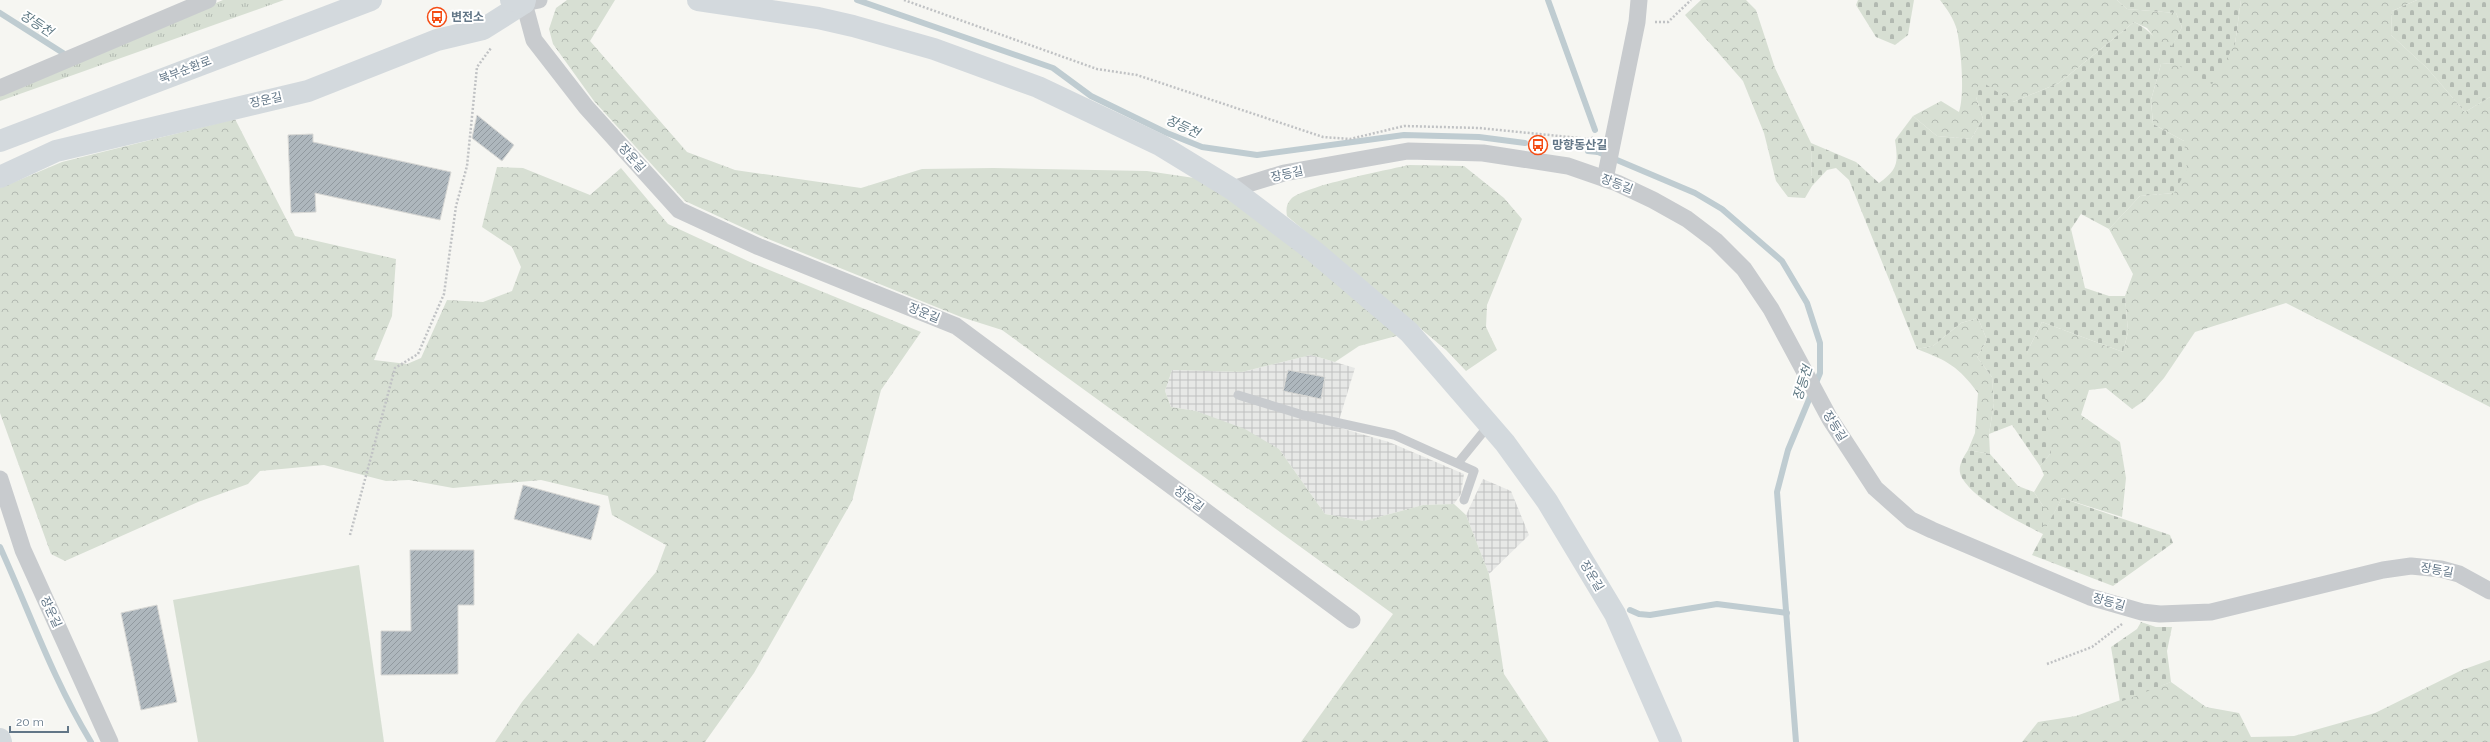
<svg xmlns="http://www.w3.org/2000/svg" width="2490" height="742" viewBox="0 0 2490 742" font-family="Raleway,'Noto Sans KR',sans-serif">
<defs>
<pattern id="industrial-grid" width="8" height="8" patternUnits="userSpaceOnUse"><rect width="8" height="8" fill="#e7e8e6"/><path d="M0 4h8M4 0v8" fill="none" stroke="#bfc1c0"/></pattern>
<pattern id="grass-tufts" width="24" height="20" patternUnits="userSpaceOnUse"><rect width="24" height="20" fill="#d7dfd3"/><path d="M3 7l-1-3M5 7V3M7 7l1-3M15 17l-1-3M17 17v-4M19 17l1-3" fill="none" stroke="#b2b9b1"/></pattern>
<pattern id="forest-crowns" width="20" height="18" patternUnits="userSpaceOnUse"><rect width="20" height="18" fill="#d7dfd3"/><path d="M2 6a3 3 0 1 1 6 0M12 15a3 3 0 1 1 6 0" fill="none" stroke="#b2b9b1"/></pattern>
<pattern id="cemetery-stones" width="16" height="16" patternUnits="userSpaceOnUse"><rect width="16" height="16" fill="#d7dfd3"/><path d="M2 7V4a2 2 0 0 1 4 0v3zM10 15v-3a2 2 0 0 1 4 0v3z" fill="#b2b9b1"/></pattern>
<pattern id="building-hatch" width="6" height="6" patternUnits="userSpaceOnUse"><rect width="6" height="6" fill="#aeb7bd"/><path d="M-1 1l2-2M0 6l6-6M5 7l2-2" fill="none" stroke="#91999f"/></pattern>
</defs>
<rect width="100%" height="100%" fill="#f6f6f2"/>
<g fill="url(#industrial-grid)">
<path d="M1311,355L1355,368L1337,427L1389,442L1464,474L1461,494L1454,504L1423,505L1364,521L1325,514L1279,449L1196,411L1171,407L1165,391L1172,370L1242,372Z"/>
<path d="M1483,479L1511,491L1529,535L1489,574L1466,515Z"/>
</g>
<path fill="url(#grass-tufts)" d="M223,0H284L0,101V93Z"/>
<g fill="url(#forest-crowns)">
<path d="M567,0H615L590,41L687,152L735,170L861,188L922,169L993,168L1147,171L1201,179L1228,193L1400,335L1359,346L1335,362L1311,355L1242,372L1172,370L1165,391L1171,407L1196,411L1245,429L1279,449L1325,514L1364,521L1423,505L1454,504L1466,515L1489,574L1504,674L1549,742H1301L1393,614L1002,330L961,317L761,236L685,201L594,101L553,44L549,29L556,8Z"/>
<path d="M1701,0H1746L1756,10L1775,68L1811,143L1812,186L1805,198L1788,197L1776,181L1764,133L1743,81L1685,15Z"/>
<path d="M1940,0H2117L2127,9L2176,13L2182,27L2172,47L2157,41L2147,28L2134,22L2059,83L2013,102L1976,97L1983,119L1971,139L1937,136L1913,116L1941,101L1959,112C1965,93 1961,50 1957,30C1954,19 1947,9 1940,0Z"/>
<path d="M2241,0H2417L2392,11L2391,35L2427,68L2465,112L2490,97V407L2286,303L2195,332L2164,378L2144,401L2132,409L2106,388L2089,390L2081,415L2120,442L2126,478L2122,517L2062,498L2043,534V506L2034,492L2044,475L2040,466L2051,453L2027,352L2042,322L2123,352L2128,332L2125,296L2133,274L2109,229L2140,196L2174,193L2184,141L2153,124L2151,100L2161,64L2174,63L2235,44Z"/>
<path d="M235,119L295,236L396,259L392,316L374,360L407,364L421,358L447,300L483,302L512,291L521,267L512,247L482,227L497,167L523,168L590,195L621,168L668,224L750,262L921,332L881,390L852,501L754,673L705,742H495L522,702L578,633L594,646L656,572L666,545L612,515L608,496L541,480L453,488L409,480L386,481L324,465L260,471L248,484L198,502L65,561L51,554L0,413V188L62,162Z"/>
<path d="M1409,165L1464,166L1504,198L1522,219L1487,305L1486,327L1497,350L1466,371L1446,350L1287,216C1286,210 1286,204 1291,199C1304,186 1387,170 1409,165Z"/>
<path d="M1978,318L1987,340L1977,357L1992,377L1994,403L1989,434L1990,454L1968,450L1975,433L1978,393C1958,366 1948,361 1917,349L1933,346L1961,323Z"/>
<path d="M2490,660V742H2022L2038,722L2076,716L2171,682L2206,707L2239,713L2251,737L2294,736L2375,713L2462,670Z"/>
</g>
<g fill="url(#cemetery-stones)">
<path d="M1858,0H1914L1908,35L1895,45L1876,37L1856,5Z"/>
<path d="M2117,0H2241L2235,44L2212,84L2174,63L2161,64L2151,100L2153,124L2184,141L2187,169L2174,193L2140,196L2109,229L2081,214L2071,229L2085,288L2109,296H2125L2128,332L2123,352L2042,322L2027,352L2043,379L2051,453L2040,466L2012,425L1989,434L1994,403L1992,377L1977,357L1987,340L1978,318L1961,323L1933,346L1917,349L1849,180L1836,168L1827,170L1812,186L1811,143L1856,162L1879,183C1899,169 1898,162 1895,140L1913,116L1937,136L1971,139L1983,119L1976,97L1979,80L2013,102L2059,83L2134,22C2151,30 2154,41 2172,46L2182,27L2176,13L2127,9Z"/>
<path d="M2417,0H2490V97L2465,112L2427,68L2391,35L2392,11Z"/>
<path d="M1968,450L1990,454L2018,486L2034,492L2043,506V533L2062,498L2170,535L2173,543L2113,586L2032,555L2043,534C2019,522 1976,501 1962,478C1956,468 1963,458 1968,450Z"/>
<path d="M2141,622L2156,627H2172L2167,651L2171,682L2120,702L2111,647L2137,629Z"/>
</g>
<path fill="#d7dfd3" d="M359,565L384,742H198L173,600Z"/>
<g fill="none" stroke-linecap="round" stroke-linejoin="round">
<g stroke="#bfccd1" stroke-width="6">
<path d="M857,0L1053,68L1091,96L1167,133L1202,147L1257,155L1404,135L1479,137L1525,143"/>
<path d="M1548,0L1595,130"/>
<path d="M0,13L63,53"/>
<path d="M1588,151L1598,152L1695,193L1722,209L1782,261L1807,303L1820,343V373L1788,450L1777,492L1796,742"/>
<path d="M1598,152L1599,142"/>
<path d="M0,547C30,613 53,680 91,742"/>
<path d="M1630,610L1639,614L1650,615L1717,604L1787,613"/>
</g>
</g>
<g fill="url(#building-hatch)" stroke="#d8d8d5">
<path d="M477,115L514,145L502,161L472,138Z"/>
<path d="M313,134V142L451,172L440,220L315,193L316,212L291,213L288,135Z"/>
<path d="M1288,370L1325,377L1321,399L1283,391Z"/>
<path d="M523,485L600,506L591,540L514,519Z"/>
<path d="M410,550H474V605H458V674L381,675V631H411Z"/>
<path d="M157,605L177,702L141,710L121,613Z"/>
</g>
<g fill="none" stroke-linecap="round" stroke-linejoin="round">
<g stroke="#c0c2c4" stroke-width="2.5" stroke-dasharray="2 2" stroke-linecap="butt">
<path d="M904,0L1097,69L1137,75L1323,137L1350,139L1404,126L1479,128L1589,139L1595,137"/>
<path d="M1655,22H1668L1691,0"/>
<path d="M1571,148L1572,137"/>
<path d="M350,535L395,368L418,354L444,294L456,206L467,166L477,67L491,48"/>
<path d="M2047,664L2092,647L2122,624"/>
</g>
<g stroke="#c8cbce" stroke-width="9">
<path d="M1238,395L1303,415L1394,435L1474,471L1464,500"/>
<path d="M1458,463L1489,425"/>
</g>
<g stroke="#c8cbce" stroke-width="17">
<path d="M539,0L524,3L534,40L586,107L679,210L757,246L956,326L1352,620"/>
<path d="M0,88L208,0"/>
<path d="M1605,179L1637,22L1639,0"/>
<path d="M1232,189L1284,173L1408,151L1483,153L1568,166L1617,183L1653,200L1687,219L1716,241L1744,269L1771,309L1830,419L1875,488L1911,520L1932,530L2090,597L2142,612L2160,614L2211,612L2383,570L2411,566L2441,569L2459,574L2490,591"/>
<path d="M0,479L23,550L110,742"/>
</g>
<g stroke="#d3d9dd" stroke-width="22">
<path d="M698,0L818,18L853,26L934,49L1038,87L1160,145L1232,189L1315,252L1409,332L1505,443L1547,501L1615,614L1671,742"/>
<path d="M0,177L56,151L308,91L437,40L483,29L524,3"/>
</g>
<g stroke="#d3d9dd" stroke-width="22">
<path d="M511,0L524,3L525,0"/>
<path d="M0,141L371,0"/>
</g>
<path stroke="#d3d9dd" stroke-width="22" d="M0,739L1,742"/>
</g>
<defs>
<g id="bus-ring" transform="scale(1)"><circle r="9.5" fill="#fff" stroke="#f44d15" stroke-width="1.5"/><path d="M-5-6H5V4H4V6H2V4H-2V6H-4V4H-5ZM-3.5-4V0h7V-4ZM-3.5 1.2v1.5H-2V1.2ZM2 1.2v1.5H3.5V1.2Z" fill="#f44d15"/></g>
</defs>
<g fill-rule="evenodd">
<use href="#bus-ring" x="437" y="17"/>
<use href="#bus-ring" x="1538" y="145"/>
</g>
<g text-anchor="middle" stroke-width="4" stroke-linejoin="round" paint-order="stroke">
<g font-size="12" font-weight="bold" fill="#627687" stroke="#fff" text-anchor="start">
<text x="451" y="21">변전소</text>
<text x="1552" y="149">망향동산길</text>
</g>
<g font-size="12" fill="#627687" stroke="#fff">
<text transform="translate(185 70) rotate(-21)" y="4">북부순환로</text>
<text transform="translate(266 100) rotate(-13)" y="4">장운길</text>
<text transform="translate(632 158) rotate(48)" y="4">장운길</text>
<text transform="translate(1287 174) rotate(-13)" y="4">장등길</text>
<text transform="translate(1617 184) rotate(21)" y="4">장등길</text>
<text transform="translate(924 313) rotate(22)" y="4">장운길</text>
<text transform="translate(1835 426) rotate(58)" y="4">장등길</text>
<text transform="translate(1189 499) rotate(37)" y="4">장운길</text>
<text transform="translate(2437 570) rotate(10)" y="4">장등길</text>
<text transform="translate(1592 576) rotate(59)" y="4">장운길</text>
<text transform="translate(2109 602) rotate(16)" y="4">장등길</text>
<text transform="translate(51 612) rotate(65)" y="4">장운길</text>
</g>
<g font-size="13" font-style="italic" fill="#5e7883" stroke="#fff">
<text transform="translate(37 23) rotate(33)" y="5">장등천</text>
<text transform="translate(1183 126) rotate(25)" y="5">장등천</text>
<text transform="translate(1802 383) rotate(-72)" y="5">장등천</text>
</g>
</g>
<path d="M10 726v6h58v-6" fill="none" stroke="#627687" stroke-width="2"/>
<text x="16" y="726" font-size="12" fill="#627687" stroke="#ffffff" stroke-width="3" paint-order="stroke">20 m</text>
</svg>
